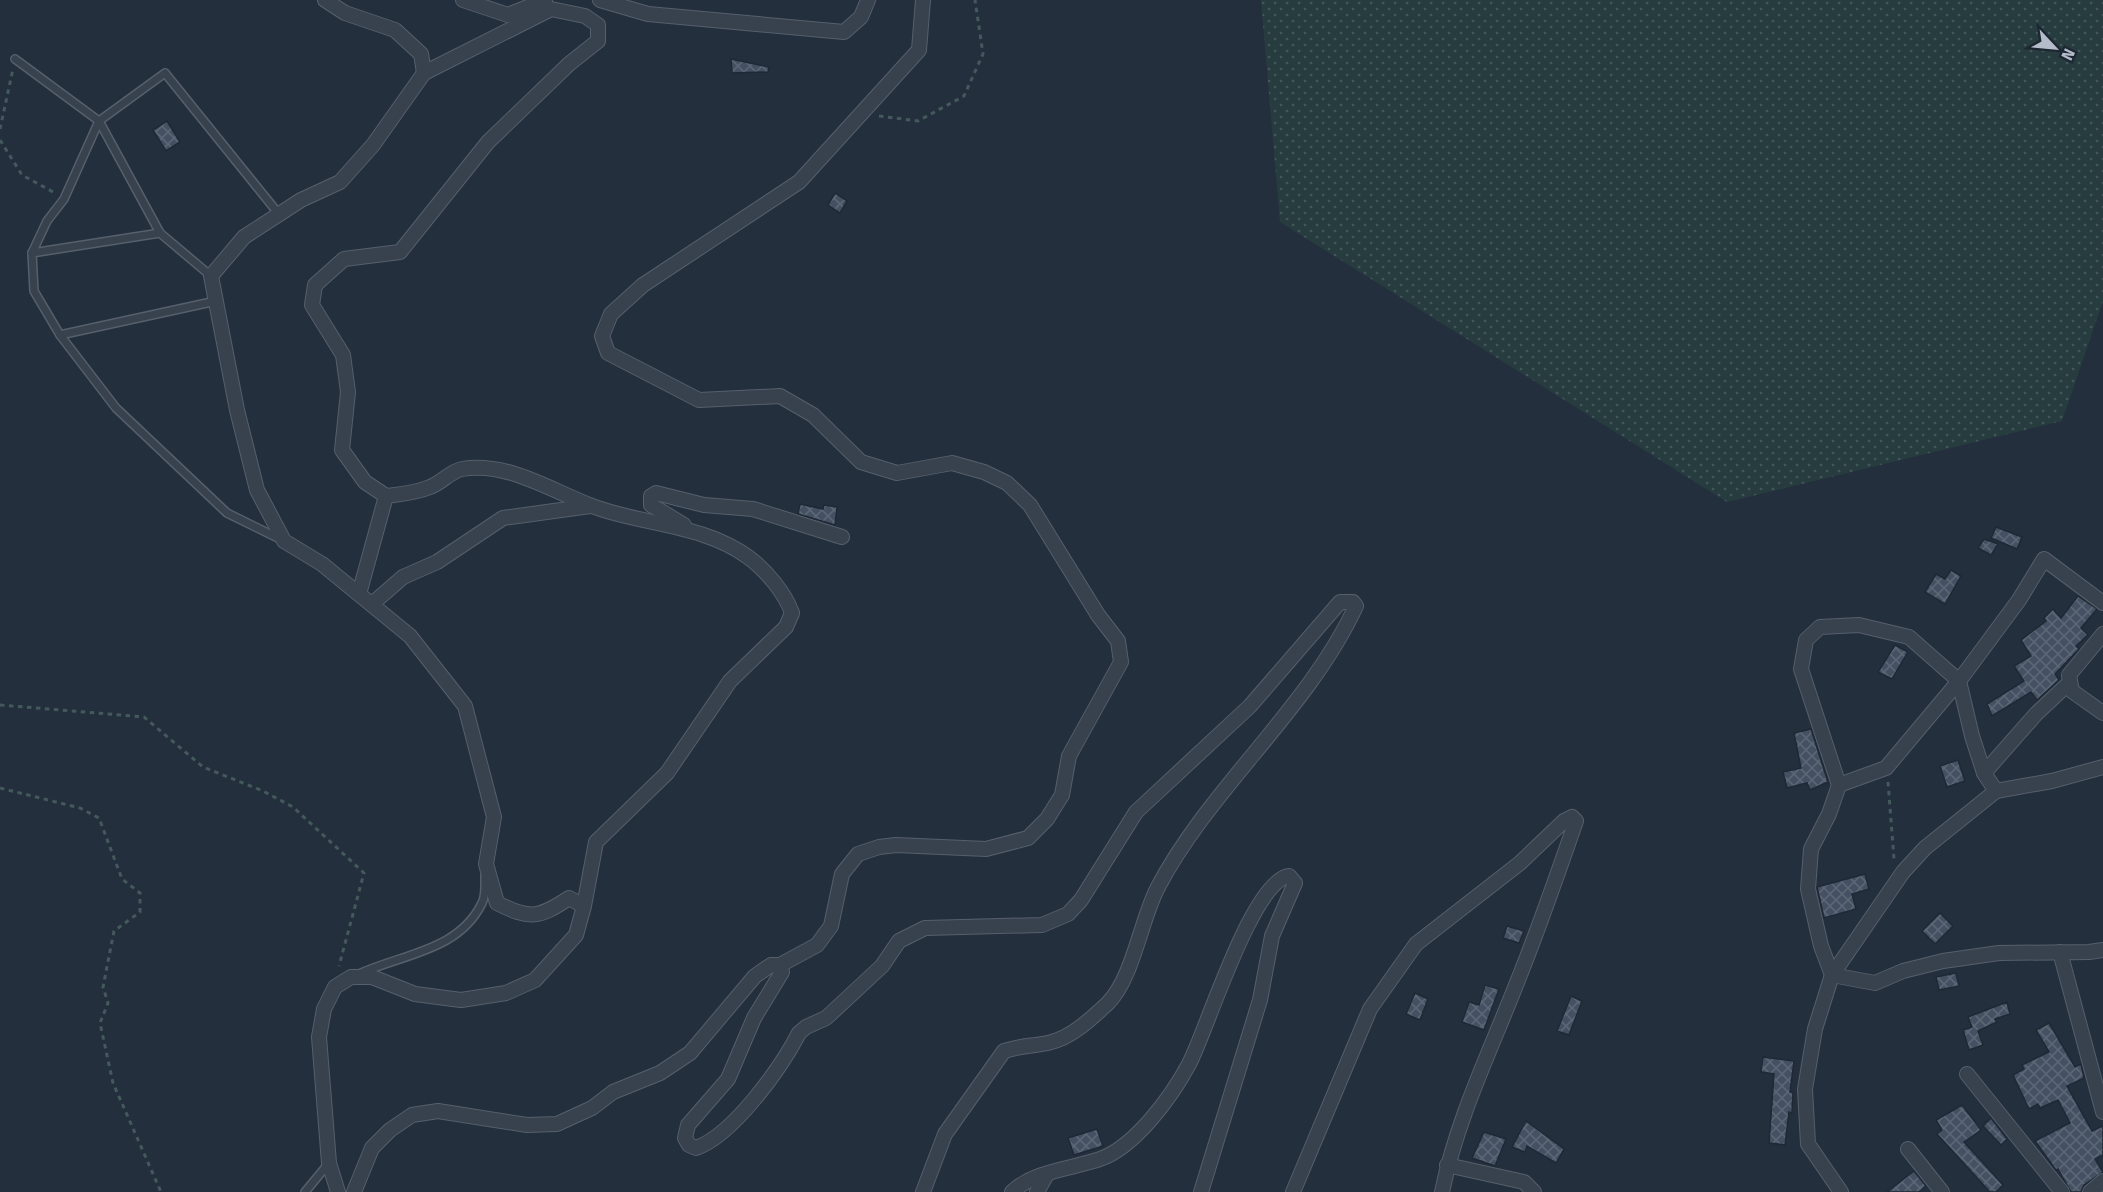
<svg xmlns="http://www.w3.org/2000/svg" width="2103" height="1192" viewBox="0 0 2103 1192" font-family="'Fira Sans',sans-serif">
<defs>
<pattern id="green-dots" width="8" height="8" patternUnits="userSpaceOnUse" patternTransform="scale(1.5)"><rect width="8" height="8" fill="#263c3f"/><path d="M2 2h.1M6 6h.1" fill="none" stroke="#435659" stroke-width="1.8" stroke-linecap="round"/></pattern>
<pattern id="building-cross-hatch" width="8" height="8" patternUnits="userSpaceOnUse" patternTransform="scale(1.5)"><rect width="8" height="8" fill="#455162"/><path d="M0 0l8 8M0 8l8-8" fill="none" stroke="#5d6877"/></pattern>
</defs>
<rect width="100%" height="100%" fill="#242f3e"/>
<path fill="url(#green-dots)" d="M1261,0H2103V301L2062,421L1727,502L1280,222Z"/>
<g fill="url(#building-cross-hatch)" stroke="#1f2835" stroke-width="1.5">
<path d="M731,59L769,67L768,72L732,73Z"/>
<path d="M167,121L180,142L166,151L153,130Z"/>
<path d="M835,193L847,201L840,213L828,205Z"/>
<path d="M800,504L823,509L824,505L837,507L835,525L798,514Z"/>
<path d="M1996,527L2022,537L2017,549L1991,538Z"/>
<path d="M1984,539L1998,544L1991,555L1978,548Z"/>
<path d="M1951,570L1961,576L1945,604L1925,592L1936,574L1945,579Z"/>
<path d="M2078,596L2097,609L2081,628L2088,635L2076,646L2079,649L2055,674L2059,680L2037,700L2031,692L1992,716L1987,704L2024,681L2014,666L2031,656L2021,640L2046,621L2044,618L2053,609L2061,618Z"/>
<path d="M1895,645L1908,652L1892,679L1878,672Z"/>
<path d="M1811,729L1828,782L1810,790L1807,783L1787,788L1783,772L1801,768L1794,733Z"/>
<path d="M1958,760L1965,781L1947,787L1940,766Z"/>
<path d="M1865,874L1869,889L1852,894L1856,909L1824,918L1817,887Z"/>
<path d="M1940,913L1953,926L1935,944L1922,931Z"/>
<path d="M1507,926L1524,931L1519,943L1503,938Z"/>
<path d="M1956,973L1959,986L1939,990L1936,977Z"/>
<path d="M1485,985L1499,989L1484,1030L1462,1022L1469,1002L1479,1005Z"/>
<path d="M1415,993L1428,999L1420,1020L1406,1014Z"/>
<path d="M1571,996L1582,1001L1569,1035L1557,1031Z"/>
<path d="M2007,1002L2010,1014L1995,1019L1997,1022L1978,1031L1983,1045L1969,1050L1963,1030L1972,1027L1968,1017Z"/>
<path d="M2049,1023L2075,1067L2081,1064L2084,1078L2067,1086L2092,1131L2103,1126V1155L2095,1159L2103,1172L2084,1185L2081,1192H2071L2058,1169L2056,1170L2035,1141L2070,1123L2058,1100L2040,1108L2038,1104L2029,1109L2013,1075L2024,1069L2022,1065L2049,1052L2036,1030Z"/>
<path d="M1763,1057L1794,1061L1790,1092H1793L1792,1113L1789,1112L1785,1145L1769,1143L1774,1074L1761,1072Z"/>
<path d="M1962,1105L1981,1130L1964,1142L2003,1185L1996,1192H1990L1937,1134L1942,1130L1936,1120Z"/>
<path d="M1991,1118L2007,1139L2001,1145L1983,1126Z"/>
<path d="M1526,1121L1564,1149L1556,1163L1527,1146L1525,1152L1512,1147Z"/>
<path d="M1097,1129L1103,1146L1074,1155L1068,1138Z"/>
<path d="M1484,1132L1506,1139L1495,1166L1472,1158Z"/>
<path d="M1914,1171L1926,1186L1919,1192H1887Z"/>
</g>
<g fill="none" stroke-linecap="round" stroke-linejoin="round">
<g stroke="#565f6c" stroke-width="10">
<g id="lane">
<path d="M15,59L99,121L64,199L47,221L32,253"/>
<path d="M160,233L32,253L34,291L60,335L116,408L227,513L282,540"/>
<path d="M211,276L160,233L99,121L165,73L278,213"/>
<path d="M60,335L216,301"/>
<path d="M359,974C402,954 459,951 482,903C486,896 485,883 485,875"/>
<path d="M305,1192L329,1163"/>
</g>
</g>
<g stroke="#565f6c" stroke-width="16">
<g id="street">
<path d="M325,0L345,13L395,30L421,54L424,73"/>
<path d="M463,0L508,15L545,0"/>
<path d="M600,0L648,14L844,32L861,17L868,0"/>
<path d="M684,525L651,505V496L656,493L704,505L753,509L842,537"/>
<path d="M359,594L386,496"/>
<path d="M372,604L403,577L437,562L503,518L590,506"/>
<path d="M2103,634L2069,675L2072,691L2103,713"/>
<path d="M2103,767L2052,781L1996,791L1984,773L1972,736L1959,681L1909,637L1859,625L1820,627L1806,640L1801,669L1839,785L1829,814L1811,849L1808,889L1821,946L1832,975L1875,983L1903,971L1943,961L1999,953L2089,952L2103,950"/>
<path d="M1984,773L2036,714L2069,683"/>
<path d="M1839,785L1886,768L1959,681L2019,600L2044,559L2103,603"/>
<path d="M2060,952L2103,1112"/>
<path d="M780,965L817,945L831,926L842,874L858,854L879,847L896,845L986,849L1028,838L1047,819L1062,795L1069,756L1121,662L1118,641L1098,615L1030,505L1007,483L984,472L952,463L897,473L861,462L813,415L780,396L699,400L608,353L602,336L611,314L643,285L799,182L919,50L923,0"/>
<path d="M1967,1074L2062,1192"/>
<path d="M1908,1149L1942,1192"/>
<path d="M1447,1165L1524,1182L1534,1192"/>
<path d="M338,1192L329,1163L319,1037L324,1009L335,987L351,977H372L415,994L461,1000L506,993L535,980L576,935L584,906L569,898C539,918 530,920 497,903L486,864L494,817L465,706L410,636L322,564L284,541L257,490L237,410L211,276L244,237L301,200L340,182L373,145L424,73L551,9L585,16L598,25V41L569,64L488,142L400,252L344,259L315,285L312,305L343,355L348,392L342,450L365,482L386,496C401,494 416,493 430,487C441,483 451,471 462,469C507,461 552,491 592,506C642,525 703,524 748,557C766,570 785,593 792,613L786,627L730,681L667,773L596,842L584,906"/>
<path d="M354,1192L372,1148L390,1130L412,1115L438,1111L527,1125L557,1124L592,1108L613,1092L660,1073L690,1053L755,976L771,965H780L782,972L754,1018L728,1079L688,1125L685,1138L689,1145L696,1148C733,1135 781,1068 799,1033L806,1027L826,1018L882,966L899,941L925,928L1042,925L1068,914L1081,900L1136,812L1250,706L1340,602H1353L1356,606C1309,708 1210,788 1158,887C1141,919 1133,978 1108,1003C1091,1019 1071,1038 1048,1043C1033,1046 1018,1046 1004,1051L945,1134L923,1192"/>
<path d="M1012,1192C1034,1171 1071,1169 1100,1159C1135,1147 1172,1096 1189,1064C1207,1030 1252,881 1289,876L1295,883L1272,936L1260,1000L1201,1192"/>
<path d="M1037,1192L1047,1174"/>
<path d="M1293,1192L1370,1009L1416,944L1520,863L1564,821L1572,817L1576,821C1557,876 1538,931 1516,985C1489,1054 1457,1119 1442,1192"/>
<path d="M1841,1192L1808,1144L1805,1089L1815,1029L1832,975L1903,872L1925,848L1996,791"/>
<path d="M2090,1192L2103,1181"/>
</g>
</g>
<g stroke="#44595c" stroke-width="3" stroke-dasharray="4.5 4.5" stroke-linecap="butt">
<path d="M879,116L918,121L964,96L983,54L975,0"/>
<path d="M0,129L13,69"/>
<path d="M0,140L22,175L55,193"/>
<path d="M0,705L144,717L203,767L263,791L293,807L364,873L339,966"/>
<path d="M1888,782L1894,859"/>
<path d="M0,788L80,808L99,818L122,879L140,893V912L114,931L103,987L108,1003L100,1023L113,1083L161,1192"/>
</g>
<use href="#lane" stroke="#38414e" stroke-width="7"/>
<use href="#street" stroke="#38414e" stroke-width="14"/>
</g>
<g transform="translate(2055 48) rotate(116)" stroke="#1d2633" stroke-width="4.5" paint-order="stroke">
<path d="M0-4.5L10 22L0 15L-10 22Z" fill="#b4bcc9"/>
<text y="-9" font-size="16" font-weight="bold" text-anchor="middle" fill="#b4bcc9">N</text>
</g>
</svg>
